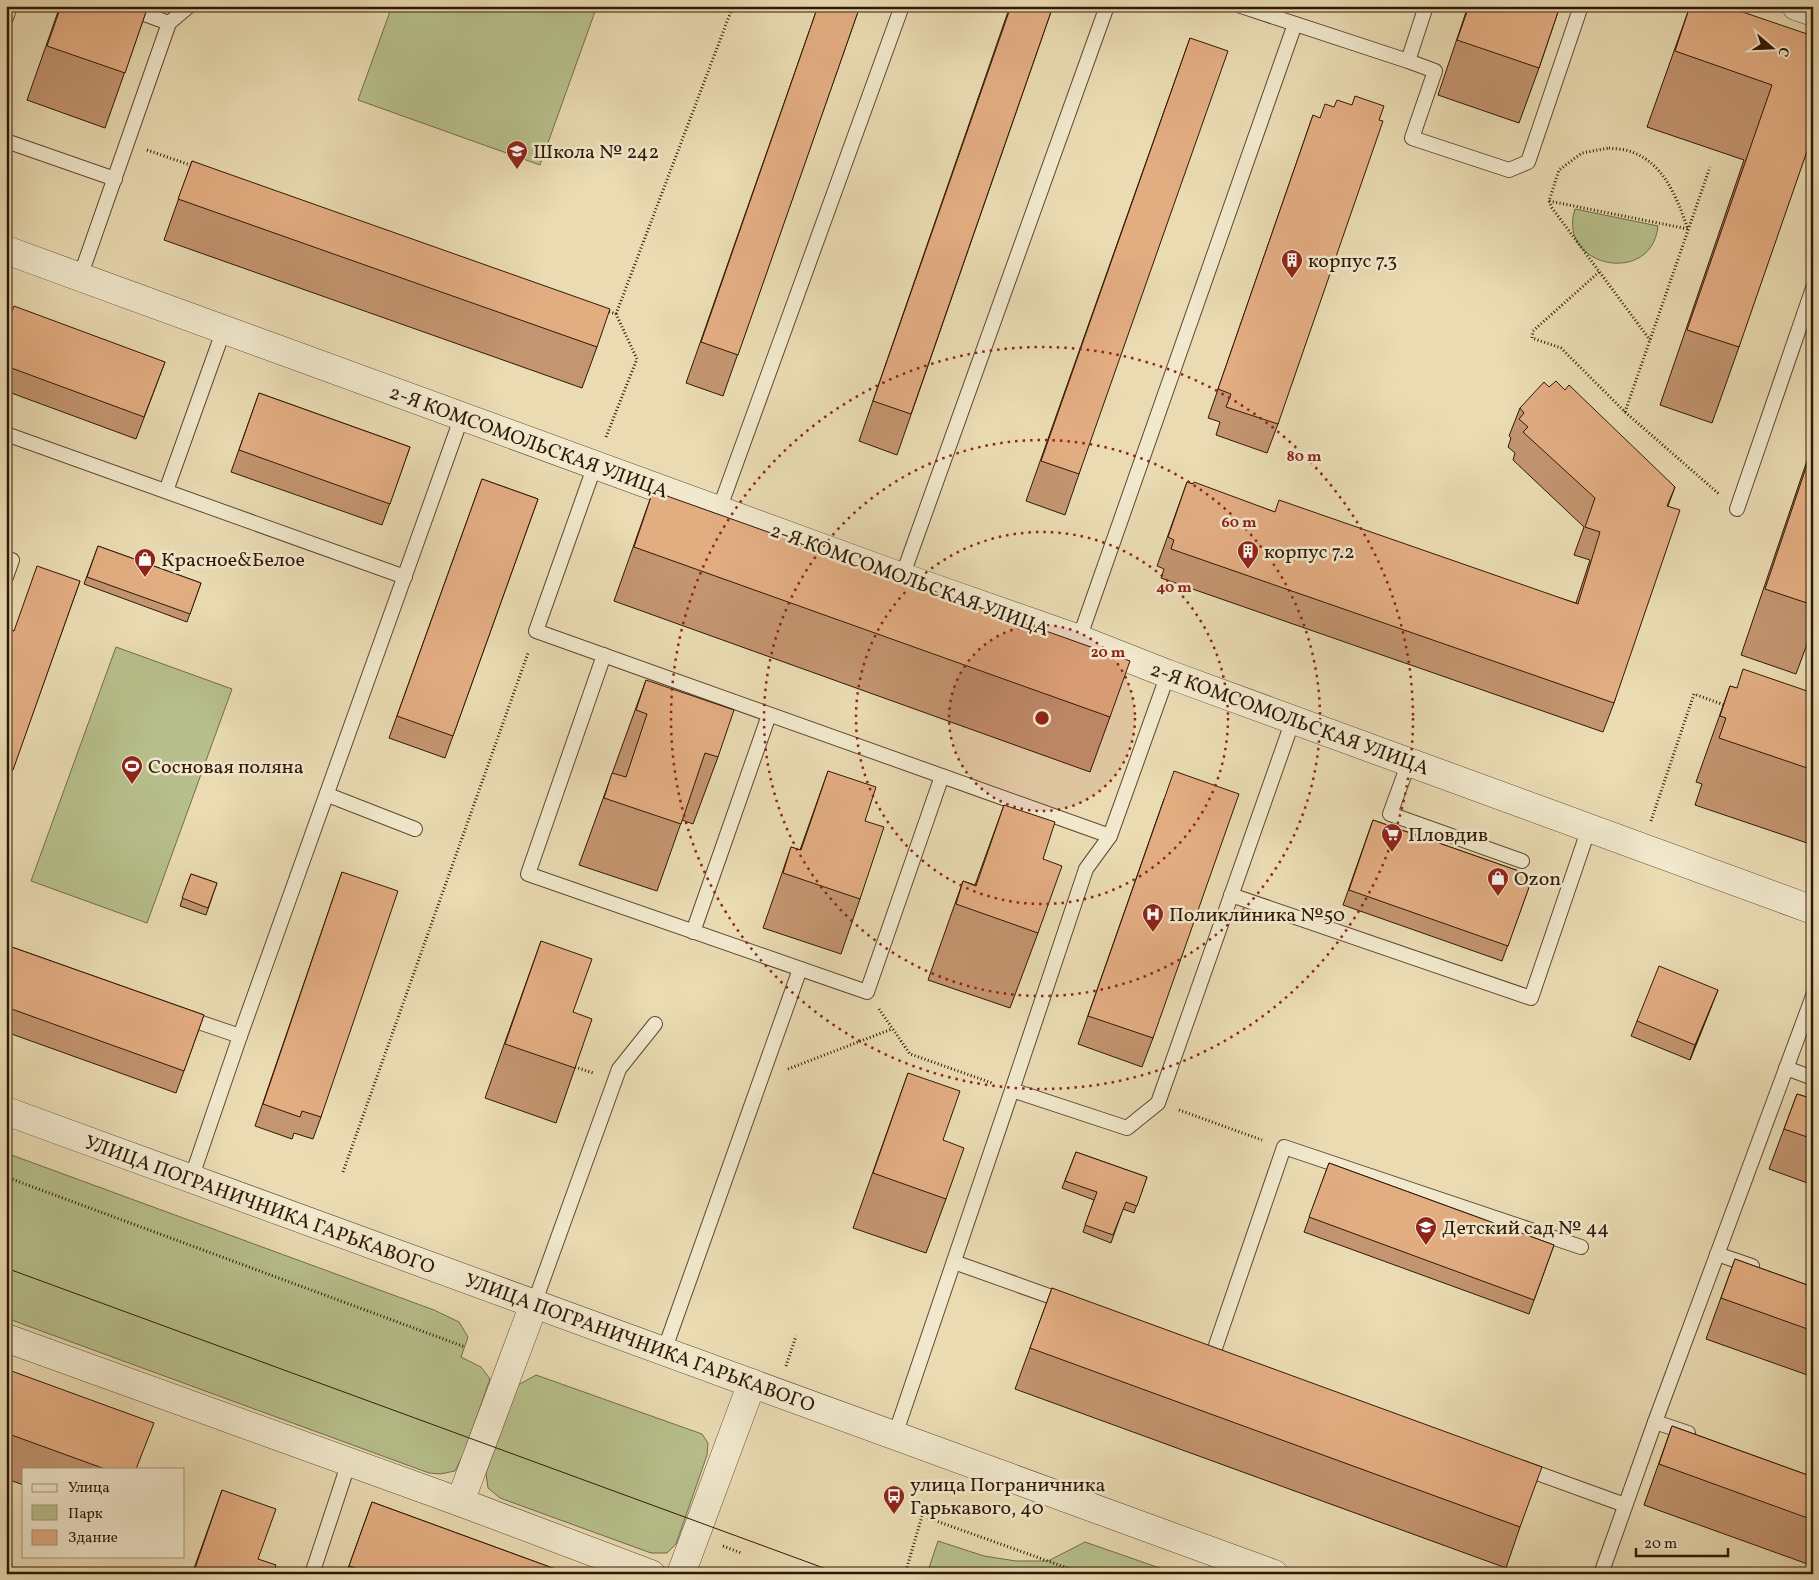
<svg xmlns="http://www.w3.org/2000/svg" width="1819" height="1580" viewBox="0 0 1819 1580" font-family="Vollkorn,serif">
<rect width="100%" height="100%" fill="#eadbb2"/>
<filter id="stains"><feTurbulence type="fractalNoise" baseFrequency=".004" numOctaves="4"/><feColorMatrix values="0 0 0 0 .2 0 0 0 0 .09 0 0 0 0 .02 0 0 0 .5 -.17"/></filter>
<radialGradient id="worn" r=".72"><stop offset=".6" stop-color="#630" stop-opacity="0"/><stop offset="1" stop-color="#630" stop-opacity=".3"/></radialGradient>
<g fill="#b7c08c" stroke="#746c48">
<path d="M392,6H597L540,165L358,100Z"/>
<path d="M1575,209L1658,226C1652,287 1556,267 1575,209Z"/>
<path d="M116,647L232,689L147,923L31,881Z"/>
<path d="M6,1153L434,1310L459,1322L468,1337L461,1357L481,1367L490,1379L464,1453L455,1471L440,1474L429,1473L6,1318Z"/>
<path d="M536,1375L702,1434L708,1443L707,1455L676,1544L667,1553H651L500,1498L488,1488L486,1473L518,1385Z"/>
<path d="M938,1541L984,1556L1016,1561H1048L1085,1542L1177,1574H927Z"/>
</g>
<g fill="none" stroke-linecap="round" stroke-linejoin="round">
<g stroke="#5e4930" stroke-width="16">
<g id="service">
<path d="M1241,6L1408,61L1426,6"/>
<path d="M6,18L10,6"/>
<path d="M169,23L189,6"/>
<path d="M1408,61L1435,71L1412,138L1509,170L1528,162L1581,6"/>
<path d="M6,141L115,179"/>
<path d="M80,277L169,23L122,6"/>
<path d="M6,434L405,577"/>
<path d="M595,465L536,631L1110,836L1168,674"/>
<path d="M166,491L224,329"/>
<path d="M1737,509L1813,288"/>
<path d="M719,510L902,6"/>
<path d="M6,577L12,560"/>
<path d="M902,577L1107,6"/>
<path d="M1079,639L1295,24"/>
<path d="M604,655L528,874L867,992L942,776"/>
<path d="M1409,762L1390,814L1522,861"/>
<path d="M328,795L415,829"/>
<path d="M1231,895L1531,998L1589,828"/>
<path d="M693,932L769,715"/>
<path d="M184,1017L240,1036"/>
<path d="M1786,1068L1813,1078"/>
<path d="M1012,1090L1086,869L1110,836"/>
<path d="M191,1179L240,1036L462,416"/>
<path d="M1717,1254L1752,1266"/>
<path d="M954,1262L1066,1302"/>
<path d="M534,1304L619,1069L655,1024"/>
<path d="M664,1351L800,969"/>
<path d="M1213,1354L1284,1147L1581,1247"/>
<path d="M1655,1422L1688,1433"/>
<path d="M895,1435L1012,1090L1127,1128L1158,1103L1293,720"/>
<path d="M1523,1468L1625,1505"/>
<path d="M312,1574L349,1462"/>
<path d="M1601,1574L1655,1422L1813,996"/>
</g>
</g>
<g stroke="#5e4930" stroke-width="29">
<g id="minor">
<path d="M6,250L902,577L1079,639L1168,674L1813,910"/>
<path d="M6,1338L460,1502L651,1574"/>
<path d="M460,1502L534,1304"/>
<path d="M681,1574L752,1383"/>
</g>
</g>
<g stroke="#5e4930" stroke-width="29">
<g id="tertiary">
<path d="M1796,6L1813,12"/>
<path d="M6,1111L1274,1574"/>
</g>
</g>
<g stroke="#301805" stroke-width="3" stroke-dasharray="1 2.5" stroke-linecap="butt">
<path d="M1609,148C1616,149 1625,149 1632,152C1665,164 1677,199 1688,229L1549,201L1559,170L1582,153Z"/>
<path d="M147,150L193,166"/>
<path d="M1549,201L1552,208L1650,340"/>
<path d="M1599,272L1533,331L1532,338L1561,348L1625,412L1719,494"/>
<path d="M616,314L733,6"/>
<path d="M1625,412L1710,167"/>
<path d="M606,437L637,359L616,314L607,311"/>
<path d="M1810,646L1813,647"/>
<path d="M1807,665L1813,667"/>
<path d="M1651,821L1694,694L1727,706"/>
<path d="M879,1009L910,1054L992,1083"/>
<path d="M575,1067L593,1073"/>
<path d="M788,1069L892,1029"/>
<path d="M1179,1110L1262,1140"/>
<path d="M343,1172L528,653"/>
<path d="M6,1177L465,1347"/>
<path d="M786,1366L796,1336"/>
<path d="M928,1518L1084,1574"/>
<path d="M723,1546L741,1553"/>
<path d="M905,1574L922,1516"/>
</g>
<use href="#service" stroke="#f1e8cd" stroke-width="14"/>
<use href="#minor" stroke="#f1e8cd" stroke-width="28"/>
<use href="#tertiary" stroke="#f1e8cd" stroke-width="28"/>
<path stroke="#301805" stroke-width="1" d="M6,1268L840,1574"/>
</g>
<g fill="#c39570" stroke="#301805">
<path d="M60,6H148L105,128L27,100Z"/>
<path d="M818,6H860L723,396L686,383Z"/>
<path d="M1010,6H1053L897,455L859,441Z"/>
<path d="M1468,6H1560L1539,68L1519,123L1438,95Z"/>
<path d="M1690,6L1813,36L1739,347L1712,423L1660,405L1744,160L1647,127Z"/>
<path d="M1190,38L1079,474L1065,515L1026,501Z"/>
<path d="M1313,115L1278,424L1267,453L1216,435L1220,422L1208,418Z"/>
<path d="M192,161L597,347L582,388L164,240Z"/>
<path d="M6,327L165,362L136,439L6,391Z"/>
<path d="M1549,387L1565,390L1675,487L1668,506L1614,703L1603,732L1161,578L1164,569L1157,566L1187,482L1275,512L1576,603L1590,560L1574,555L1584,527L1513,460L1515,453L1508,447L1511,438L1509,436L1520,408Z"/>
<path d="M259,393L410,447L382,525L231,472Z"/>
<path d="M1813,443V628L1796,674L1741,655Z"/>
<path d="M482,479L538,499L445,758L389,738Z"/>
<path d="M653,491L1110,717L1090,772L614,601Z"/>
<path d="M98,546L201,583L187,622L84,584Z"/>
<path d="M80,581L6,788V628L14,631Z"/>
<path d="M646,680L718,757L693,824L682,820L657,891L579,865Z"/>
<path d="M1730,686L1736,688L1813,693V845L1695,805L1702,784L1696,782Z"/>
<path d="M828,771L865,821L860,899L841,954L763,928L791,847L800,850Z"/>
<path d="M1164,799L1153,1038L1142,1067L1078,1044Z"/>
<path d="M1004,805L1043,859L1038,933L1010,1008L928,980L963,881L975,885Z"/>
<path d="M1373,820L1533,876L1502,961L1343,905Z"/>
<path d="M342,872L321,1117L313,1139L294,1133L292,1139L255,1126Z"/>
<path d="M191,874L217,883L206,915L180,906Z"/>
<path d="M541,941L573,1012L575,1068L556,1123L485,1098Z"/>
<path d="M6,945L204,1015L176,1093L6,1032Z"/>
<path d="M1712,1005L1690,1060L1631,1036L1637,1021Z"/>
<path d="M908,1073L943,1140L946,1199L926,1253L853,1228Z"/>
<path d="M1797,1094L1813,1099V1185L1769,1169Z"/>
<path d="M1076,1152L1147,1177L1134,1213L1123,1209L1111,1243L1083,1232L1094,1200L1062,1188Z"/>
<path d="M1329,1163L1554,1245L1529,1314L1304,1232Z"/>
<path d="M1735,1259L1813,1287V1377L1706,1339Z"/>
<path d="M1052,1288L1520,1527L1506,1568L1015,1389Z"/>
<path d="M6,1369L137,1469H24V1485L6,1479Z"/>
<path d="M1672,1426L1813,1477V1566L1644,1505Z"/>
<path d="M222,1490L258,1559L273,1574H192Z"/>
<path d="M372,1502L569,1574H346Z"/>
</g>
<path fill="#9f795b" stroke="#301805" d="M1718,990L1690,1060L1695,1045Z"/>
<g fill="#e3ad82" stroke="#301805">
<path d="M61,6H148L125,73L47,46Z"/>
<path d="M818,6H860L738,355L701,342Z"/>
<path d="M1011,6H1053L911,414L873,401Z"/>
<path d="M1469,6H1560L1539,68L1457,40Z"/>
<path d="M1690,6H1725L1813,36V134L1739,347L1687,330L1772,85L1675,51Z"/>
<path d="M1190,38L1228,51L1079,474L1041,461Z"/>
<path d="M1355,96L1384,106L1379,120L1383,121L1278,424L1226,407L1231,394L1218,389L1313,115L1320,118L1325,104L1334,107L1337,100L1352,105Z"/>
<path d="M192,161L610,309L597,347L178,199Z"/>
<path d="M14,306L165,362L144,417L6,366V327Z"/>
<path d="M1556,381L1565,390L1569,385L1675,487L1667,506L1680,510L1614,703L1171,549L1174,540L1168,537L1187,482L1193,484L1194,482L1275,512L1279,500L1578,604L1600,532L1585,527L1595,498L1523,432L1528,427L1519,419L1524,413L1520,408L1544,382L1549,387Z"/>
<path d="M259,393L410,447L390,504L239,450Z"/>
<path d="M1813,447V605L1765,589Z"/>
<path d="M482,479L538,499L453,736L397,716Z"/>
<path d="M653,491L1130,661L1110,717L634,547Z"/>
<path d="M98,546L201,583L190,614L87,577Z"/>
<path d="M37,566L80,581L13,770L6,768V628L14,631Z"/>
<path d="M1743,669L1813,693V770L1719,738L1726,718L1720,716L1730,686L1737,688Z"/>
<path d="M646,680L734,710L718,757L705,753L681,824L604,798L612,773L626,777L647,714L636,710Z"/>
<path d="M828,771L876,787L865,821L884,827L860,899L783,873L791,847L801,850Z"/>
<path d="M1174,771L1239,794L1153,1038L1088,1016Z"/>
<path d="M1004,805L1055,822L1043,859L1062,866L1038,933L956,904L963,881L976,886Z"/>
<path d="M1373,820L1533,876L1508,946L1349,890Z"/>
<path d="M342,872L398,891L321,1117L302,1111L300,1117L263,1104Z"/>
<path d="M191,874L217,883L208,908L182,898Z"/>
<path d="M541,941L592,959L573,1012L592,1019L575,1068L505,1044Z"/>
<path d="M6,945L204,1015L184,1071L6,1007Z"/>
<path d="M1659,966L1718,990L1695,1045L1637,1021Z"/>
<path d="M908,1073L960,1091L943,1140L964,1148L946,1199L873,1173Z"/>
<path d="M1797,1094L1813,1099V1139L1784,1129Z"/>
<path d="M1076,1152L1147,1177L1137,1206L1126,1202L1113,1235L1085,1225L1097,1192L1065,1181Z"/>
<path d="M1329,1163L1554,1245L1534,1300L1309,1217Z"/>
<path d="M1735,1259L1813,1287V1331L1721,1298Z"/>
<path d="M1052,1288L1542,1467L1520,1527L1030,1348Z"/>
<path d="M6,1369L154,1423L136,1469H105L6,1433Z"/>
<path d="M1672,1426L1813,1477V1520L1659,1464Z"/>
<path d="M222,1490L276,1509L258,1559L276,1565L273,1574H193Z"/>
<path d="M372,1502L569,1574H372L349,1566Z"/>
</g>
<circle cx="1042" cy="718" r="93" fill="#8f2418" fill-opacity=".12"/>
<g fill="none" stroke="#8f2418" stroke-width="2.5" stroke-dasharray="2.5 5">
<circle cx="1042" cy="718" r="93"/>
<circle cx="1042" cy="718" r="186"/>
<circle cx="1042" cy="718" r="278"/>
<circle cx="1042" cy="718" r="371"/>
</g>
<defs>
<g id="school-pin" transform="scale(1.125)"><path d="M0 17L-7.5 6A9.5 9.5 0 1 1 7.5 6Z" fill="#8f2418" stroke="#f1e8cd"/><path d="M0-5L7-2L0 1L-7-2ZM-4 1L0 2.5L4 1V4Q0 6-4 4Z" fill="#fff"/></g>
<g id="building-pin" transform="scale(1.125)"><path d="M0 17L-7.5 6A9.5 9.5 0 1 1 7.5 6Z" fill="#8f2418" stroke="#f1e8cd"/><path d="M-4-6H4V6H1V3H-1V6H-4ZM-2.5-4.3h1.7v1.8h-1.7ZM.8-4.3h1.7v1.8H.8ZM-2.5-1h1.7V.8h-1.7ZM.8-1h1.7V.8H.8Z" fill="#fff"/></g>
<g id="shop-pin" transform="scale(1.125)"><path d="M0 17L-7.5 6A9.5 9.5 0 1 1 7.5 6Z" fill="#8f2418" stroke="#f1e8cd"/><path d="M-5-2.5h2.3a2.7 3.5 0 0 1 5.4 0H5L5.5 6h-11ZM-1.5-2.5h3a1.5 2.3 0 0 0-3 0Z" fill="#fff"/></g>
<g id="stadium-pin" transform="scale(1.125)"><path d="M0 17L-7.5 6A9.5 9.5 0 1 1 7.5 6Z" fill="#8f2418" stroke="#f1e8cd"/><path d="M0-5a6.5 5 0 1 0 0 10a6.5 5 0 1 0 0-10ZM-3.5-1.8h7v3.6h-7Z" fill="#fff"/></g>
<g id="supermarket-pin" transform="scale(1.125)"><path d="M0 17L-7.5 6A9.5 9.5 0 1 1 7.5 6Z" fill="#8f2418" stroke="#f1e8cd"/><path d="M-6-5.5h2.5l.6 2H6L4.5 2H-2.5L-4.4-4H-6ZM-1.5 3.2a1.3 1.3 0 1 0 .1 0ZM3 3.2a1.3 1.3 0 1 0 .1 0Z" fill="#fff"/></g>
<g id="hospital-pin" transform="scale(1.125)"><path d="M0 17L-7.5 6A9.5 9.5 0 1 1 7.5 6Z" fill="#8f2418" stroke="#f1e8cd"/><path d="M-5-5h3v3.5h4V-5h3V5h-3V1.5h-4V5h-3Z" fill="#fff"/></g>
<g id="bus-pin" transform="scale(1.125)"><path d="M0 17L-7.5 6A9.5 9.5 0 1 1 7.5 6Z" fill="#8f2418" stroke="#f1e8cd"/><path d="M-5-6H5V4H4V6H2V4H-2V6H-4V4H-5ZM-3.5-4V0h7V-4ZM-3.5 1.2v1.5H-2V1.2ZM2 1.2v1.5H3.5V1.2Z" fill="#fff"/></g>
</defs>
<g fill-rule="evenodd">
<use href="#school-pin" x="517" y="151"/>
<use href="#building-pin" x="1292" y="260"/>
<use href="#building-pin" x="1248" y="551"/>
<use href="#shop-pin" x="145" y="559"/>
<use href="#stadium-pin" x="132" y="766"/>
<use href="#supermarket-pin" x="1392" y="834"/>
<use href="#shop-pin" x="1498" y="878"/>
<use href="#hospital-pin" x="1153" y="914"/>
<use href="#school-pin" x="1426" y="1227"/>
<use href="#bus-pin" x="894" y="1496"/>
</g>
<g text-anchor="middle" stroke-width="5" stroke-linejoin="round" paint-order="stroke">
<g font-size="20" fill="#301805" stroke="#f1e8cd" text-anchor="start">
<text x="533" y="158">Школа № 242</text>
<text x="1308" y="267">корпус 7.3</text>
<text x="1264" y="558">корпус 7.2</text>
<text x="161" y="566">Красное&amp;Белое</text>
<text x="148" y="773">Сосновая поляна</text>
<text x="1408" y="841">Пловдив</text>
<text x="1514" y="885">Ozon</text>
<text x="1169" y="921">Поликлиника №50</text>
<text x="1442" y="1234">Детский сад № 44</text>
<text x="910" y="1491">улица Пограничника<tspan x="910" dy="23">Гарькавого, 40</tspan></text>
</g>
<g font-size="20" fill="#301805" stroke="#f1e8cd">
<text transform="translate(529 441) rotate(20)" y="7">2-Я КОМСОМОЛЬСКАЯ УЛИЦА</text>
<text transform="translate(910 579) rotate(20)" y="7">2-Я КОМСОМОЛЬСКАЯ УЛИЦА</text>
<text transform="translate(1290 718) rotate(20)" y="7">2-Я КОМСОМОЛЬСКАЯ УЛИЦА</text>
<text transform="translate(260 1204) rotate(20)" y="7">УЛИЦА ПОГРАНИЧНИКА ГАРЬКАВОГО</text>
<text transform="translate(640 1342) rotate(20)" y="7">УЛИЦА ПОГРАНИЧНИКА ГАРЬКАВОГО</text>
</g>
</g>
<circle cx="1042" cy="718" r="8" fill="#8f2418" stroke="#f1e8cd" stroke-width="2.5"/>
<g font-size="15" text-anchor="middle" font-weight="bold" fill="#8f2418" stroke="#f1e8cd" stroke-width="5" stroke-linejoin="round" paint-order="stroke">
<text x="1304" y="461">80 m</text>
<text x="1239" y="527">60 m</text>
<text x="1174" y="592">40 m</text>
<text x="1108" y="657">20 m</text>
</g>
<rect width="1819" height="1580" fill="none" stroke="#eadbb2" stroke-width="25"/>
<rect x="8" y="8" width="1804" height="1565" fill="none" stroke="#301805" stroke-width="2.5"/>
<rect x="12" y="12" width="1794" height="1555" fill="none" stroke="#301805"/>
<rect x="22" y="1468" width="162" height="90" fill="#f1e8cd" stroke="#a4957d"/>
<rect x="32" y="1484" width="25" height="8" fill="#f1e8cd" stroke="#a4957d"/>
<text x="68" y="1492" font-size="15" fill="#301805">Улица</text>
<rect x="32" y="1505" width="25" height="15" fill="#b7c08c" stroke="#a4957d"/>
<text x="68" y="1518" font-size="15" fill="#301805">Парк</text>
<rect x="32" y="1530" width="25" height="15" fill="#e3ad82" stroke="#a4957d"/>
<text x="68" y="1542" font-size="15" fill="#301805">Здание</text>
<g transform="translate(1772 48) rotate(109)" stroke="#f1e8cd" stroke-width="4" paint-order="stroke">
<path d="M0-4L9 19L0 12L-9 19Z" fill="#301805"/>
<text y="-8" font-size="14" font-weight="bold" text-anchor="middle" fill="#301805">С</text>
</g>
<path d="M1636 1548v8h92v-8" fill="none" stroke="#301805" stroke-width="2.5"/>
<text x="1644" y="1548" font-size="15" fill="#301805" stroke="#f1e8cd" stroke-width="4" paint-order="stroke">20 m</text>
<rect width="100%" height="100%" filter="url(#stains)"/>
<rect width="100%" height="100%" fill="url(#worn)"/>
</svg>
